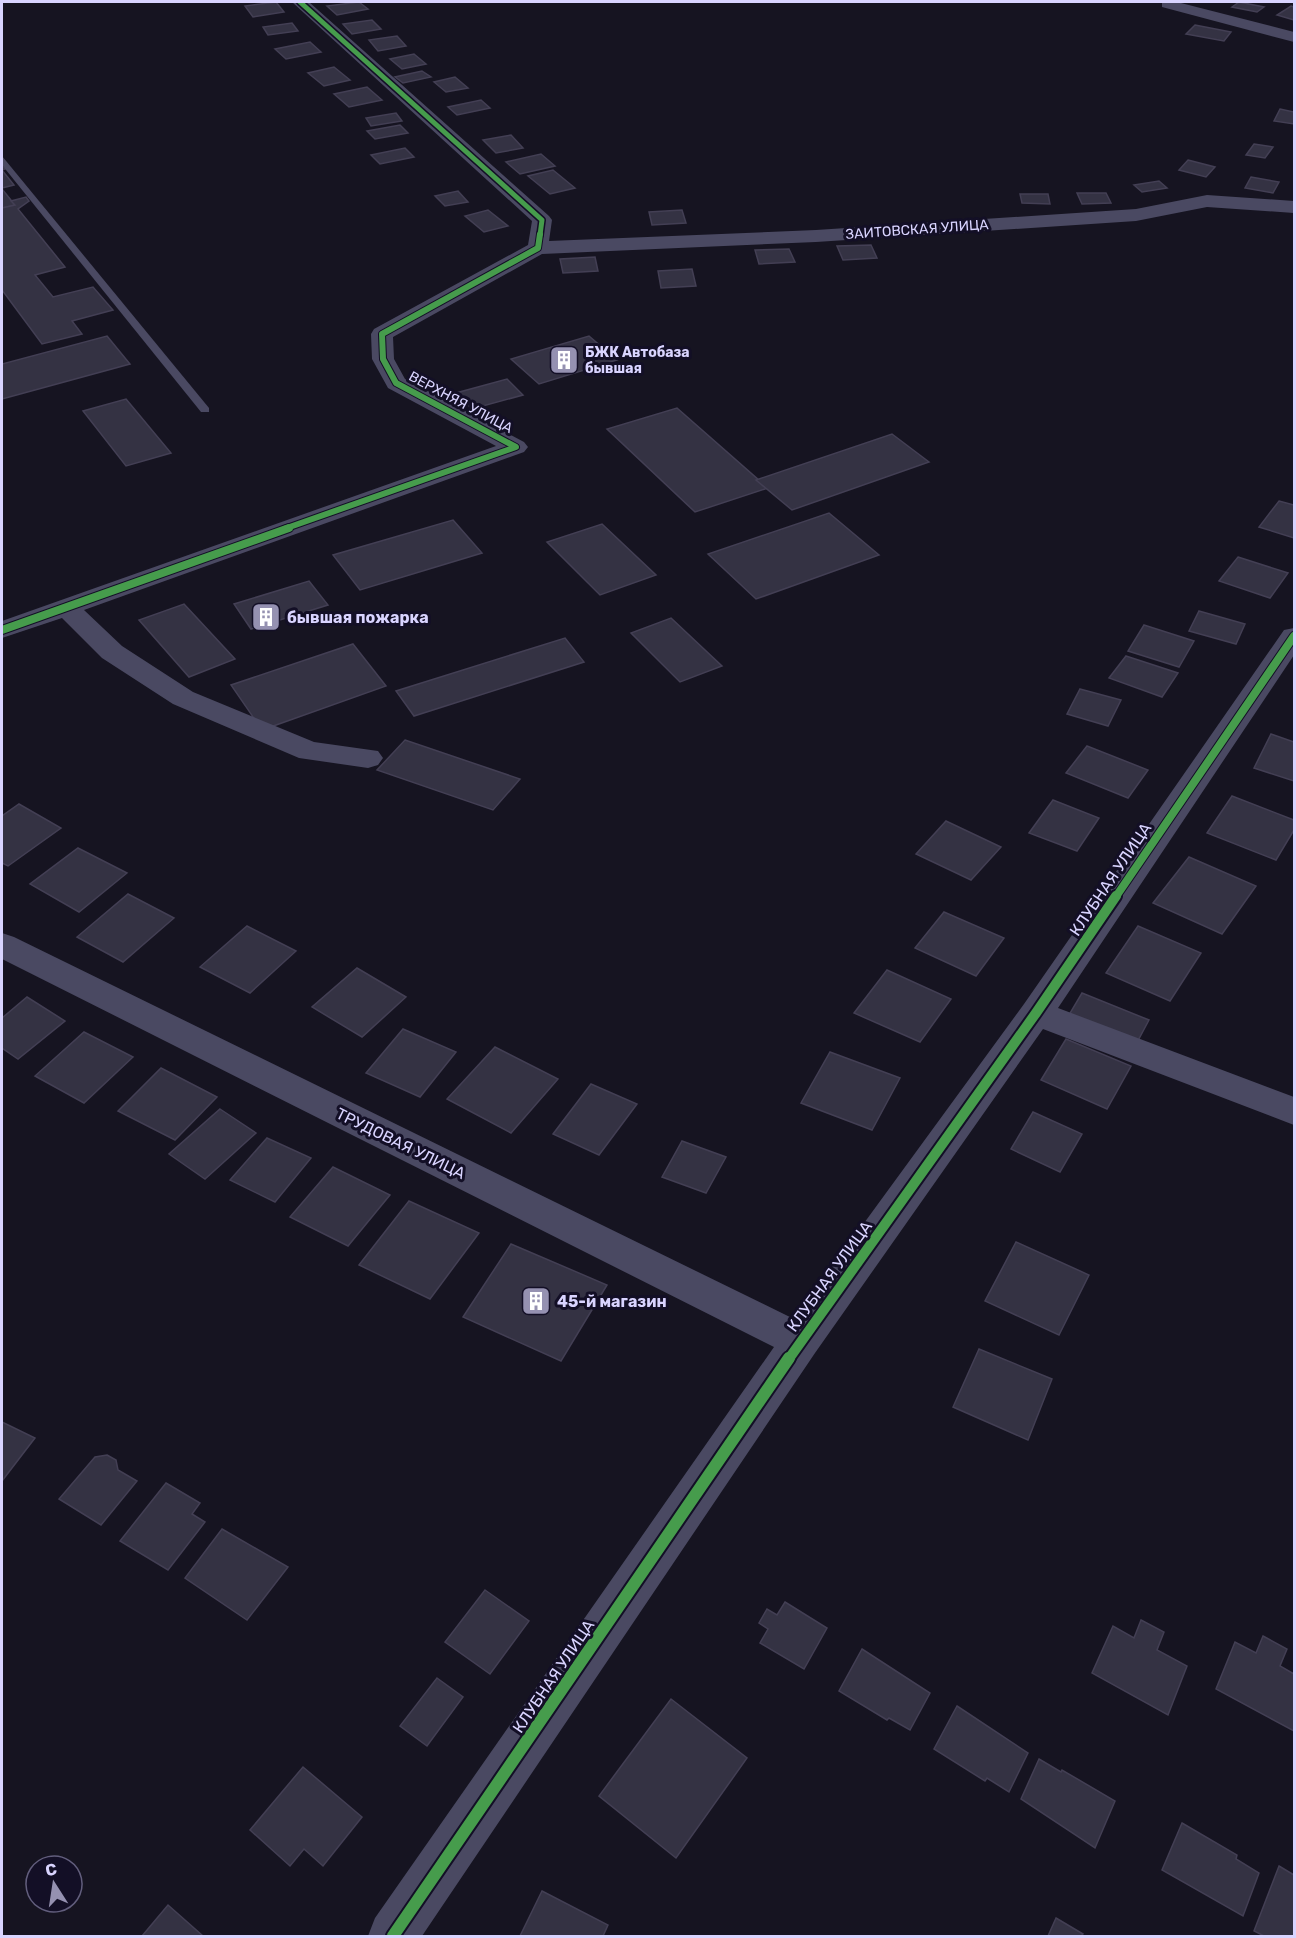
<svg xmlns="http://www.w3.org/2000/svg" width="1296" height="1938" viewBox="0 0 1296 1938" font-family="Rubik,sans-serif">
<rect width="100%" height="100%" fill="#161421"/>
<g fill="#343243" stroke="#433f54" stroke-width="1.5">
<path d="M276,2L284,12L253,17L245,6Z"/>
<path d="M359,2L368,9L337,15L327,6Z"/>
<path d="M1239,2L1264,7L1257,12L1232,7Z"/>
<path d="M1291,6L1294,7V20L1277,15Z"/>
<path d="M372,20L381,29L352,34L343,24Z"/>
<path d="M292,23L298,31L268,35L263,27Z"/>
<path d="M1195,25L1231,32L1224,41L1186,34Z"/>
<path d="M397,36L406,46L378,51L369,40Z"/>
<path d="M310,42L321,52L286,59L275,49Z"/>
<path d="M414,54L426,64L402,69L390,59Z"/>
<path d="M334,67L350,80L324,86L308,73Z"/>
<path d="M422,71L431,77L403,83L395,77Z"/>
<path d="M455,77L468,88L446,92L434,82Z"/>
<path d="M367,87L382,100L349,107L334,94Z"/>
<path d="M481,100L490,108L457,115L448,107Z"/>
<path d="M1280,109L1294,112V124L1274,121Z"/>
<path d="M396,113L402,121L371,126L366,118Z"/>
<path d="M400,125L408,133L375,139L367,131Z"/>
<path d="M511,135L523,148L496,153L483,140Z"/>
<path d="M1254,144L1273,147L1265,158L1246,155Z"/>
<path d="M405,148L414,157L380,164L371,155Z"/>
<path d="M541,154L555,166L520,174L506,162Z"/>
<path d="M1188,160L1215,167L1206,177L1179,170Z"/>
<path d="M3,167L5,169L2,170L14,185L2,188V168Z"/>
<path d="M553,170L575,188L550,194L528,176Z"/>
<path d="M1251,177L1279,182L1273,193L1245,188Z"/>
<path d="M1159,181L1167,188L1142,192L1134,185Z"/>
<path d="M2,189L15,205L2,208Z"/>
<path d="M458,191L468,202L445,206L435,196Z"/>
<path d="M1077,193H1106L1111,203L1082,204Z"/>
<path d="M1020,194H1048L1050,204L1022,203Z"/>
<path d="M26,197L29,201L18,209L65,267L35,275L53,297L93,287L113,310L72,321L82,334L42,344L2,290V208L15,205L11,201Z"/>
<path d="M488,210L508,226L484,232L465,216Z"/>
<path d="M682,210L686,223L652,225L649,212Z"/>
<path d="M871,245L877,258L843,260L837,246Z"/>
<path d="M789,249L795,262L759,264L755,250Z"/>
<path d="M595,257L598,271L563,273L560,259Z"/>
<path d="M692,269L696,286L661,288L658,271Z"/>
<path d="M107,336L130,364L2,399V364Z"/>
<path d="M589,336L617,360L539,384L511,359Z"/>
<path d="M507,379L523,395L472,409L456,393Z"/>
<path d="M126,399L171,453L126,466L83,411Z"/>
<path d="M677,408L768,488L695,512L607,429Z"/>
<path d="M892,434L929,462L792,510L756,480Z"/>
<path d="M1279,501L1294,505V538L1259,527Z"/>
<path d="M829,513L879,555L756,599L708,554Z"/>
<path d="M453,520L482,553L360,590L333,555Z"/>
<path d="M602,524L656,575L600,595L547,542Z"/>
<path d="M1238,557L1288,573L1270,598L1219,581Z"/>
<path d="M309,581L328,605L251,629L234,604Z"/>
<path d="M184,604L235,659L189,677L139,620Z"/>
<path d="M1199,611L1245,624L1236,644L1189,631Z"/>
<path d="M671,618L722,666L680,682L631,633Z"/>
<path d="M1144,625L1194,641L1179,667L1128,651Z"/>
<path d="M565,638L584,662L414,716L396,691Z"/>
<path d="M353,644L386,686L262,730L231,685Z"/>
<path d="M1126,656L1178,673L1162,697L1109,678Z"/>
<path d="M1080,689L1121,700L1108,726L1067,714Z"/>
<path d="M1271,734L1294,742V781L1254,768Z"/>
<path d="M405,740L520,779L493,810L377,770Z"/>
<path d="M1087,746L1148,770L1128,798L1066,773Z"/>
<path d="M1232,796L1294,820V830L1276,860L1207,833Z"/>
<path d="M1053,800L1099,818L1077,851L1029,833Z"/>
<path d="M19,804L61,828L8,866L2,863V816Z"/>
<path d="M946,821L1001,847L971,880L916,854Z"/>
<path d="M78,848L127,873L79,912L30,884Z"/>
<path d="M1189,857L1256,886L1222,934L1153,903Z"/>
<path d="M128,894L174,918L123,962L77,937Z"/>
<path d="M944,912L1004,938L976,976L915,948Z"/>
<path d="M247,926L296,951L250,993L200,967Z"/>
<path d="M1138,926L1201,953L1170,1001L1106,973Z"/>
<path d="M357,968L406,997L362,1037L312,1007Z"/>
<path d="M887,970L951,999L920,1042L854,1013Z"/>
<path d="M1082,993L1149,1020L1134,1048L1066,1020Z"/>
<path d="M27,997L65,1021L18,1059L2,1048V1018Z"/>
<path d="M403,1029L456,1052L420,1097L366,1073Z"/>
<path d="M84,1032L133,1057L84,1103L35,1076Z"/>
<path d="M1066,1039L1131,1066L1107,1109L1041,1080Z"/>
<path d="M495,1047L558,1079L511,1133L447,1099Z"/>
<path d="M830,1052L900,1078L872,1130L801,1103Z"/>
<path d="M161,1068L217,1097L175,1140L118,1111Z"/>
<path d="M591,1084L637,1104L599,1155L553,1134Z"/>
<path d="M220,1109L256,1133L205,1179L169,1154Z"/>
<path d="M1033,1112L1082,1134L1060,1172L1011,1149Z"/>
<path d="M267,1138L311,1158L275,1202L230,1180Z"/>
<path d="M682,1141L726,1157L706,1193L662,1177Z"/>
<path d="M333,1167L390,1195L348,1246L290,1217Z"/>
<path d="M409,1201L479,1233L430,1299L359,1265Z"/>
<path d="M1016,1242L1089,1275L1059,1335L985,1301Z"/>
<path d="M511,1244L607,1285L561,1361L463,1317Z"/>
<path d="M979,1349L1052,1379L1028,1440L953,1407Z"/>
<path d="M2,1422L35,1438L2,1481Z"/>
<path d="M107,1455L116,1460L118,1470L137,1481L101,1525L59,1499L95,1457Z"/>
<path d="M166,1483L200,1503L192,1514L205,1522L168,1570L120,1541Z"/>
<path d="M222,1529L288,1567L247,1620L185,1578Z"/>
<path d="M485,1590L529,1621L490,1674L445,1642Z"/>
<path d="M785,1602L827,1628L804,1669L760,1643L768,1629L759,1623L767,1609L777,1615Z"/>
<path d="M1141,1620L1164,1632L1157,1650L1187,1666L1168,1715L1092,1673L1113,1626L1134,1638Z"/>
<path d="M1263,1636L1287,1649L1280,1666L1294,1674V1731L1216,1689L1235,1642L1256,1653Z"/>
<path d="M862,1649L930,1693L910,1730L889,1718L887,1720L839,1691Z"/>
<path d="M437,1678L463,1697L427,1746L400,1726Z"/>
<path d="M671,1699L747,1758L676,1858L599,1796Z"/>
<path d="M957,1706L1028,1753L1009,1792L987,1778L985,1781L934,1749Z"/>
<path d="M1039,1759L1061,1772L1062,1770L1115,1801L1095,1848L1021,1799Z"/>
<path d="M303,1767L362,1817L323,1866L304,1849L290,1866L250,1830Z"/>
<path d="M1182,1823L1237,1855L1236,1859L1259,1873L1243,1916L1162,1870Z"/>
<path d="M1279,1866L1294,1875V1936H1264L1254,1931Z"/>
<path d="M542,1891L608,1925L603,1936H520Z"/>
<path d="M168,1905L203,1936H142Z"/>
<path d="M1056,1918L1083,1934L1081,1936H1048Z"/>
</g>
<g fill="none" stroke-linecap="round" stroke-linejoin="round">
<path fill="#4a4962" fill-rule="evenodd" d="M2,156L209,408V412H201L2,165Z"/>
<g fill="#4a4962" fill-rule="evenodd">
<path d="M292,2H309L549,216L552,220L549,241L816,230L1136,209L1207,195L1294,201V213L1207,207L1136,221L816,242L542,254L393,337L394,359L405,379L524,442L528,447L524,452L84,610L122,646L193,692L314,742L378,751L383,758L378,765L368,768L299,758L173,704L102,658L62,618L2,638V621L496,446L388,388L372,359L371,334L374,329L528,245L532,221Z"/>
<path d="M1162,2H1177L1294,32V42L1162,7Z"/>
<path d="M1294,628V655L1058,1008L1294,1097V1125L1043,1029L815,1353L422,1936H368L375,1918L774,1347L2,959V933L14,937L794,1319L1024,1004L1284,630Z"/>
</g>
<g stroke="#130f26" stroke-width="8">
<path id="cycleway-far4" d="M300,2L542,220L540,235"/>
</g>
<g stroke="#130f26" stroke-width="8">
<path id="cycleway-far3" d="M284,529L516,447L396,383L383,359L382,334L538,248L540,234"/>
</g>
<g stroke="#130f26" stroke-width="10">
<g id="cycleway-far2">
<path d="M2,630L289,528"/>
<path d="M1115,898L1294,636"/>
</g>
</g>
<g stroke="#130f26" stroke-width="14">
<path id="cycleway-far1" d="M788,1360L1036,1013L1116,896"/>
</g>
<g stroke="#130f26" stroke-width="16">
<path id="cycleway" d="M393,1936L789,1358"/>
</g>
<use href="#cycleway-far4" stroke="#469c4c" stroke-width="5"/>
<use href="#cycleway-far3" stroke="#469c4c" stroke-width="6"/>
<use href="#cycleway-far2" stroke="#469c4c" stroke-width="8"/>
<use href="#cycleway-far1" stroke="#469c4c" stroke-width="10"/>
<use href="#cycleway" stroke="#469c4c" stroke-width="12"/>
</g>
<defs>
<g id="building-square" transform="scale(1.5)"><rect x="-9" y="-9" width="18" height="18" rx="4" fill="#9591b1" stroke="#130f26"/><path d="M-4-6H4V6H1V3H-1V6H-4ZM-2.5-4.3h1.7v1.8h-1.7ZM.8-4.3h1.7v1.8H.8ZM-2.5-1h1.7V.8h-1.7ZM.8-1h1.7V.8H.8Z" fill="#fff"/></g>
</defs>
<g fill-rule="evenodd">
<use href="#building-square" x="564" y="360"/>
<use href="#building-square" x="266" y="617"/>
<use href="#building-square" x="536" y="1301"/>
</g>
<g text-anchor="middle" stroke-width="6" stroke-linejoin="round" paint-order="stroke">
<g font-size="14" fill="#d9d4ff" stroke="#130f26">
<text transform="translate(917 229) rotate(-4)" y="5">ЗАИТОВСКАЯ УЛИЦА</text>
<text transform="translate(461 402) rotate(28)" y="5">ВЕРХНЯЯ УЛИЦА</text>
</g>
<g font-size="14" font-weight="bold" fill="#d9d4ff" stroke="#130f26" text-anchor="start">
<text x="585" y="357">БЖК Автобаза<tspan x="585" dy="16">бывшая</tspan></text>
</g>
<g font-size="16" font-weight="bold" fill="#d9d4ff" stroke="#130f26" text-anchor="start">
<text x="287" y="623">бывшая пожарка</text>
<text x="557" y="1307">45-й магазин</text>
</g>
<g font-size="16" fill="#d9d4ff" stroke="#130f26">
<text transform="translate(1110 879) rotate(-56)" y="6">КЛУБНАЯ УЛИЦА</text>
<text transform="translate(401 1143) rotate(26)" y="6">ТРУДОВАЯ УЛИЦА</text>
<text transform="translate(829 1276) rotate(-54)" y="6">КЛУБНАЯ УЛИЦА</text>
<text transform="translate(553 1676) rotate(-56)" y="6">КЛУБНАЯ УЛИЦА</text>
</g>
</g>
<rect width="1296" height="1938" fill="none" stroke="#d9d4ff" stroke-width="6"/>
<g transform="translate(54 1884) rotate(348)"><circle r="28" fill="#130f26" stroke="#625e7d" stroke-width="1.5"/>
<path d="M0-4.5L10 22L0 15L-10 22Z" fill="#9591b1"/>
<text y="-9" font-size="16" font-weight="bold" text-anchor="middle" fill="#d9d4ff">С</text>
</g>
</svg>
